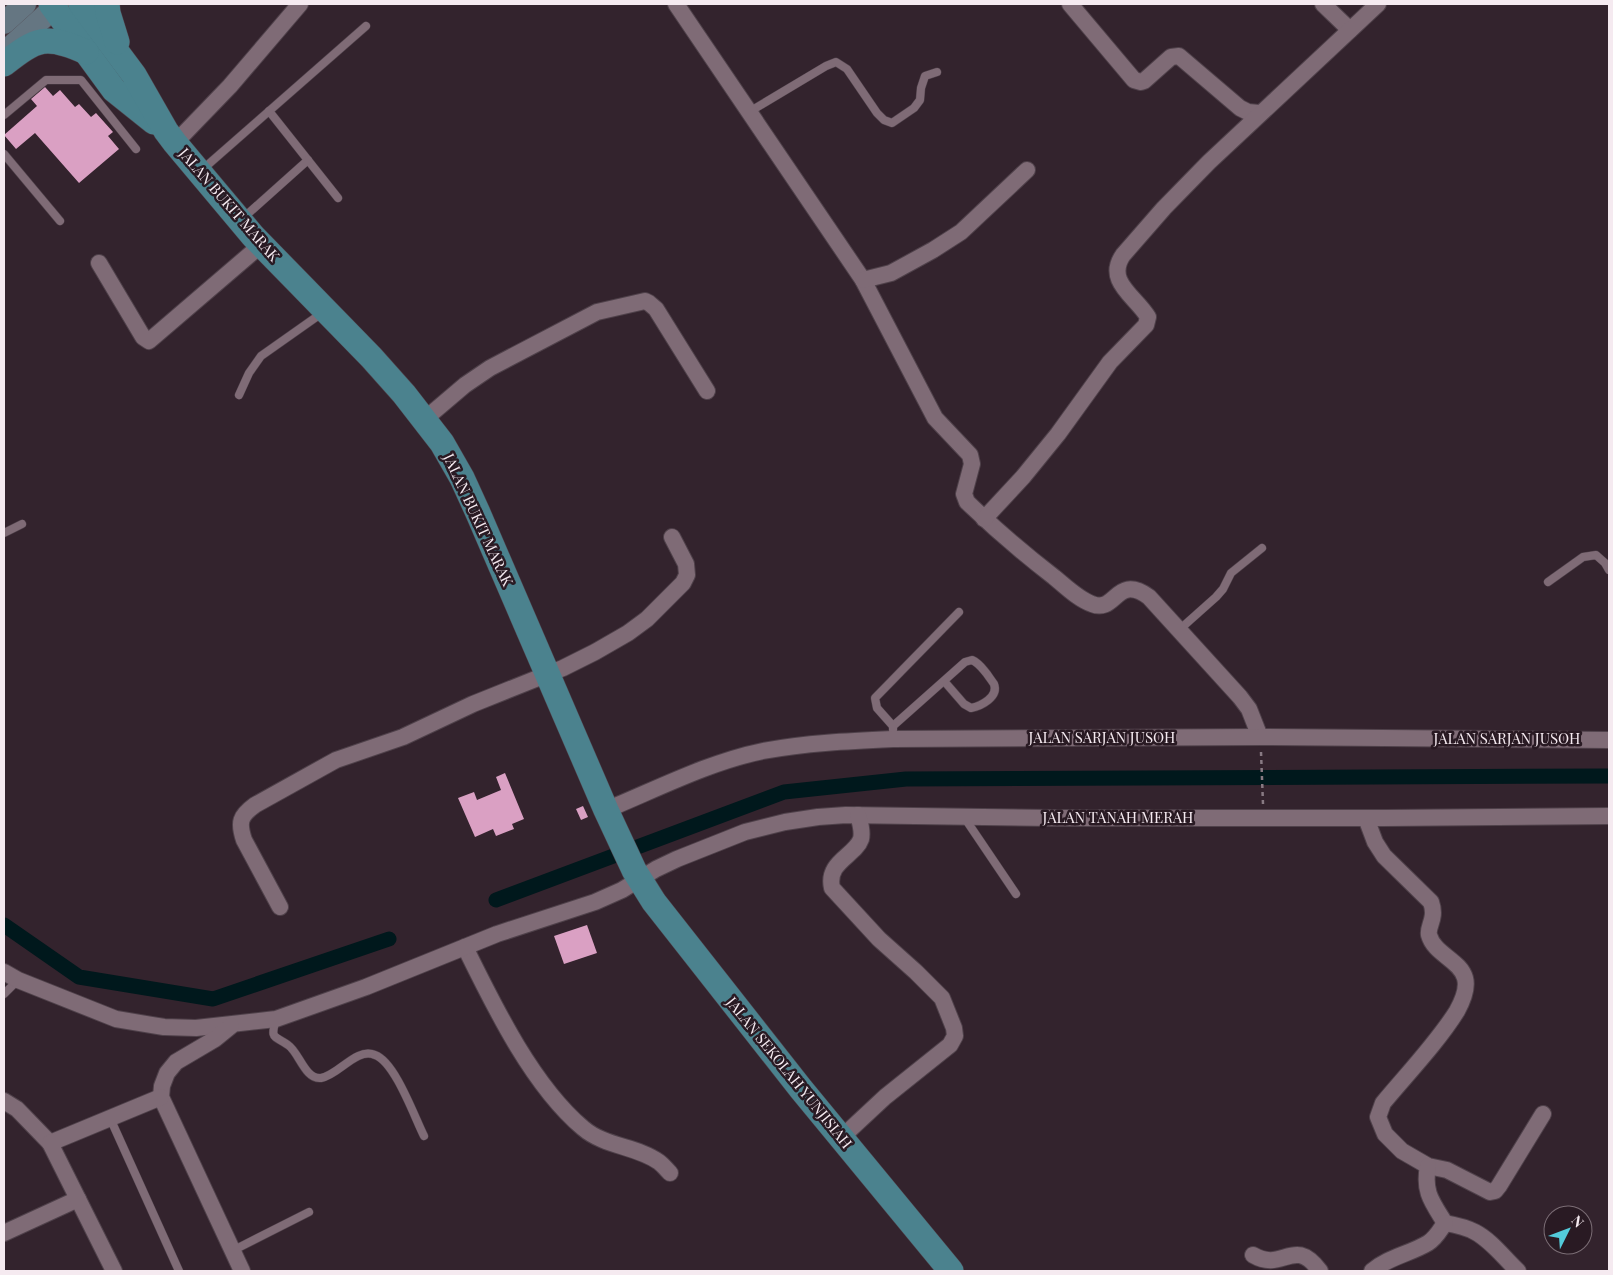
<svg xmlns="http://www.w3.org/2000/svg" width="1613" height="1275" viewBox="0 0 1613 1275" font-family="'Playfair Display',serif">
<rect width="100%" height="100%" fill="#33232d"/>
<g fill="none" stroke-linecap="round" stroke-linejoin="round">
<g stroke="#00181c" stroke-width="15">
<path d="M496,900L784,792L906,779L1609,776"/>
<path d="M4,925L79,977L213,999L389,939"/>
</g>
</g>
<g fill="#daa0c3">
<path d="M45,87L53,96L60,90L75,107L79,104L91,117L96,113L113,132L108,136L119,149L79,183L35,133L16,149L4,135L37,106L31,99Z"/>
<path d="M505,773L524,819L512,824L514,829L496,836L493,829L475,837L458,798L474,792L477,800L501,790L496,777Z"/>
<path d="M583,806L588,817L581,820L576,809Z"/>
<path d="M587,925L597,953L564,964L554,936Z"/>
</g>
<g fill="none" stroke-linecap="round" stroke-linejoin="round">
<g stroke="#4f414a" stroke-width="9">
<g id="lane">
<path d="M269,111L338,198"/>
<path d="M749,112L826,66L836,62L847,69L877,113L884,120L892,123L914,108L920,100L921,88L925,76L937,72"/>
<path d="M4,115L46,80H81L136,149"/>
<path d="M4,154L60,221"/>
<path d="M203,169L366,26"/>
<path d="M242,219L308,160"/>
<path d="M239,395L249,373L261,356L322,313"/>
<path d="M4,533L22,524"/>
<path d="M1548,582L1583,557L1596,555L1605,563L1609,570"/>
<path d="M1179,630L1216,597L1223,589L1231,573L1262,548"/>
<path d="M893,726L965,662L972,660C979,663 982,668 987,674C989,677 992,681 994,684C999,697 981,706 971,708L964,704L944,681"/>
<path d="M893,730V726L877,708L875,698L959,612"/>
<path d="M964,817L1016,894"/>
<path d="M4,994L18,980"/>
<path d="M276,1019C270,1040 274,1035 288,1045C299,1052 305,1080 321,1078C339,1075 356,1047 375,1055C395,1062 414,1116 424,1136"/>
<path d="M110,1118L179,1271"/>
<path d="M232,1251L309,1212"/>
</g>
</g>
<g stroke="#4f414a" stroke-width="18">
<g id="street">
<path d="M676,4L863,280L935,418L970,455L972,464L964,494L967,502C995,529 1024,554 1054,577C1065,586 1078,599 1092,604C1116,614 1116,573 1149,597L1240,697L1249,709L1260,737"/>
<path d="M1070,4L1134,80L1141,82L1144,81L1171,57L1179,56L1240,108L1248,112L1259,113"/>
<path d="M1323,4L1350,30"/>
<path d="M175,143L230,86L300,4"/>
<path d="M99,263L143,337L149,341L261,245"/>
<path d="M863,280L891,273L933,250L961,232L1027,170"/>
<path d="M425,419L465,385L490,368L597,312L645,301L649,303L656,309L707,391"/>
<path d="M984,519L1023,477L1058,434L1110,362L1146,325L1148,317C1135,296 1105,281 1123,255L1164,208L1209,162L1378,4"/>
<path d="M606,810C657,789 709,762 763,751C806,743 849,741 893,739L1260,737L1609,740"/>
<path d="M1366,818L1375,842L1384,856L1431,902C1437,919 1427,926 1429,935C1434,954 1460,960 1465,978C1468,989 1462,1002 1457,1011C1437,1043 1407,1074 1383,1103L1378,1117L1385,1134L1402,1151L1428,1166L1447,1170L1490,1192L1495,1191L1499,1186L1543,1114"/>
<path d="M280,907L244,840C238,822 240,816 255,805L336,760L403,737L473,704L563,668L595,652L628,633L647,619L683,583L687,575L686,564L672,537"/>
<path d="M465,947C494,1006 532,1085 583,1128C605,1147 637,1146 659,1162C663,1165 666,1169 670,1173"/>
<path d="M4,972L18,980L116,1019L164,1027L196,1028L276,1019L366,987L497,934L595,902L622,890L656,869L677,859L745,832L785,822L818,817L846,815L1053,818H1385L1609,816"/>
<path d="M231,1026L215,1039L176,1062L167,1073L162,1086L161,1097L242,1271"/>
<path d="M4,1101L17,1109L50,1143"/>
<path d="M841,1138L885,1097L950,1045L955,1036L954,1028L942,998L916,972L879,939L832,888C826,862 855,856 861,839C863,831 860,822 858,815"/>
<path d="M1428,1166C1423,1192 1432,1202 1445,1223C1456,1225 1466,1227 1475,1232C1492,1241 1504,1258 1518,1271"/>
<path d="M4,1233L78,1199"/>
<path d="M1253,1255C1284,1273 1293,1235 1320,1271"/>
<path d="M114,1271L50,1143L161,1097"/>
<path d="M1372,1271C1388,1257 1410,1254 1428,1243C1436,1238 1440,1230 1445,1223"/>
</g>
</g>
<g stroke="#4f414a" stroke-width="24">
<g id="secondary">
<path d="M4,23L25,4"/>
<path d="M4,53L58,4"/>
</g>
</g>
<g stroke="#4f414a" stroke-width="26">
<g id="primary">
<path d="M51,4L114,90L154,122"/>
<path d="M81,4L134,75L166,131L175,143L253,236L371,357L404,394L442,443L462,478L478,513L606,810L634,870L654,902L801,1089L951,1271"/>
<path d="M107,4L108,13L117,42"/>
<path d="M4,64C37,38 46,34 86,52"/>
</g>
</g>
<path stroke="#887a83" stroke-width="2.5" stroke-dasharray="4 4" stroke-linecap="butt" d="M1261,752L1263,804"/>
<use href="#lane" stroke="#7f6b76" stroke-width="8"/>
<use href="#street" stroke="#7f6b76" stroke-width="16"/>
<use href="#secondary" stroke="#657682" stroke-width="22"/>
<use href="#primary" stroke="#4b828e" stroke-width="25"/>
</g>
<g text-anchor="middle" stroke-width="5" stroke-linejoin="round" paint-order="stroke">
<g font-size="15" fill="#f5eaf0" stroke="#291a23">
<text transform="translate(229 205) rotate(49)" y="5">JALAN BUKIT MARAK</text>
<text transform="translate(478 520) rotate(65)" y="5">JALAN BUKIT MARAK</text>
<text x="1102" y="743">JALAN SARJAN JUSOH</text>
<text x="1507" y="744">JALAN SARJAN JUSOH</text>
<text x="1118" y="823">JALAN TANAH MERAH</text>
<text transform="translate(789 1073) rotate(51)" y="5">JALAN SEKOLAH YUNJISIAH</text>
</g>
</g>
<rect width="1613" height="1275" fill="none" stroke="#f5eaf0" stroke-width="10"/>
<g transform="translate(1568 1230) rotate(48)"><circle r="24" fill="#291a23" stroke="#7b6d75"/>
<path d="M0-4L9 19L0 12L-9 19Z" fill="#53cbdb"/>
<text y="-8" font-size="14" font-weight="bold" text-anchor="middle" fill="#f5eaf0">N</text>
</g>
</svg>
